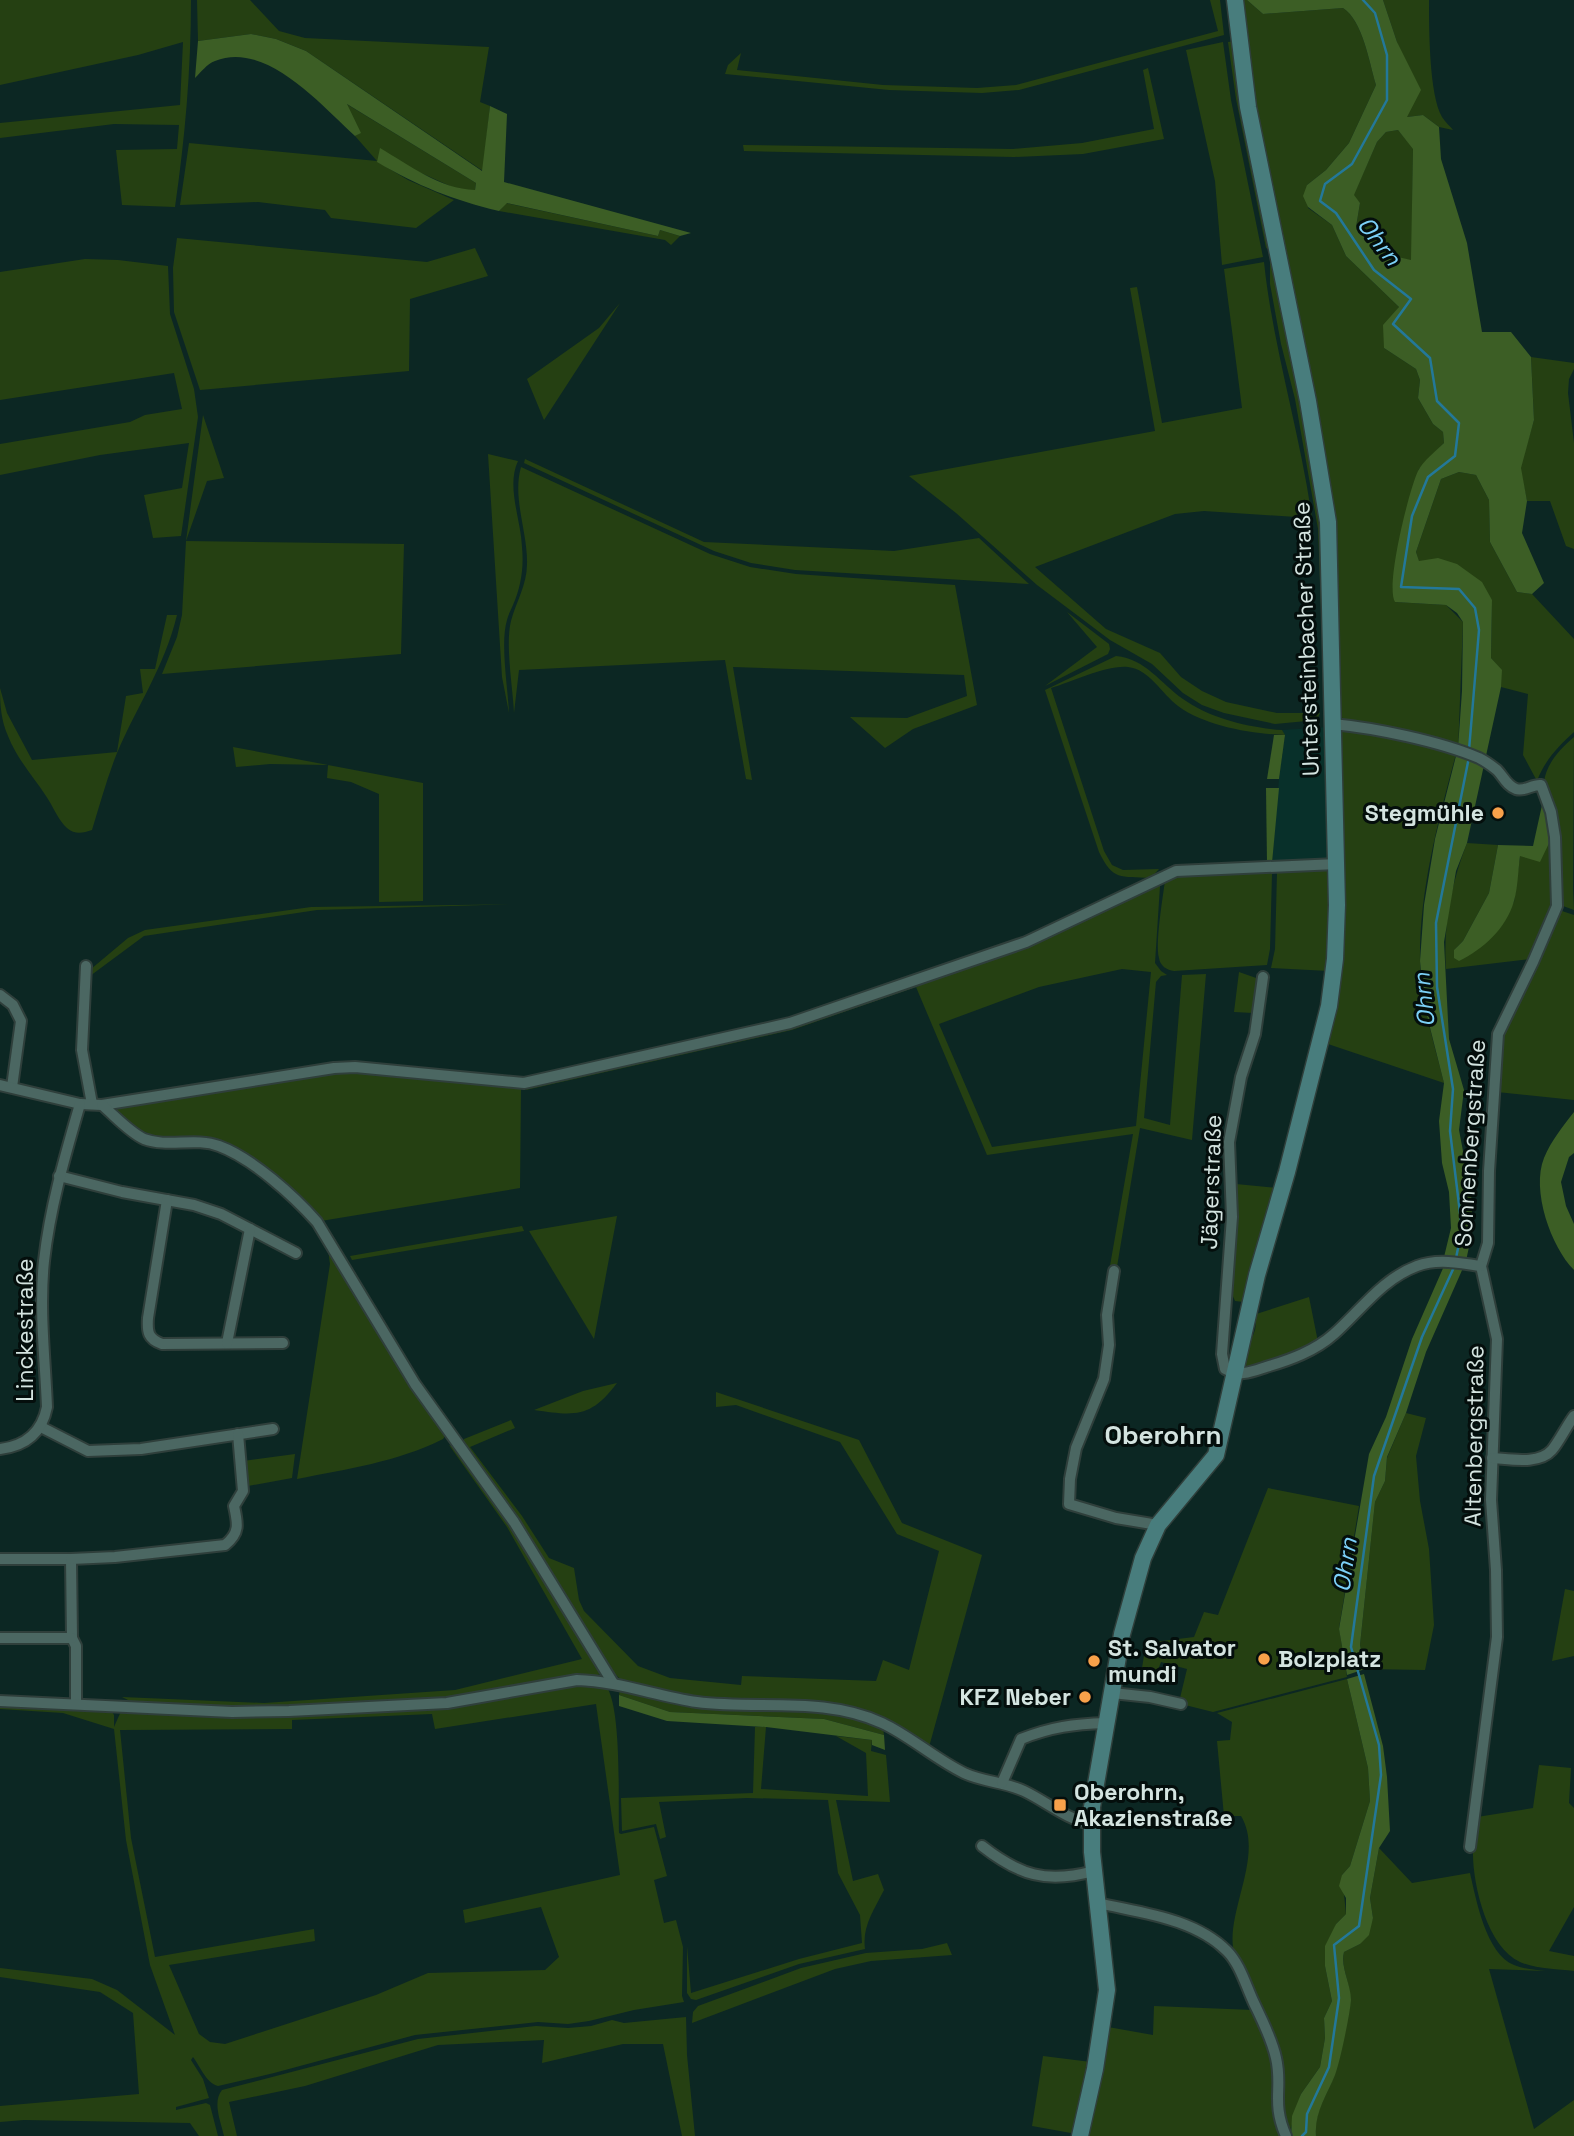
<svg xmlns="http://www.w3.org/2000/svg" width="1574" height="2136" viewBox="0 0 1574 2136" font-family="'Space Grotesk',sans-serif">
<rect width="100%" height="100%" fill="#0c2723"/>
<path fill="#08302a" d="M1329,727L1333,859L1272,863L1279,779L1285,736L1282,730Z"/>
<g fill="#254012" fill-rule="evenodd">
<path d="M0,0H191C191,70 185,138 175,207L122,205L116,150L177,149L179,125L114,124L0,138V123L180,105L183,42L138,55L0,85Z"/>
<path d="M197,0H250L279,31L305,38L489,47L480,102L490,106L483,171L306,51L276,39L251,34L198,41Z"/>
<path d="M1210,0H1220L1224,35L1019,90L982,93L889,90L725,74L728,65L741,53L737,70L883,85L977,88L1016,85L1218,31Z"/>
<path d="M1240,0H1247L1263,14L1343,8C1363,21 1369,62 1376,85L1349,143L1326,170L1307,185L1308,208L1332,225L1346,256L1399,307L1384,348L1416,369L1420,380L1418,398L1433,424L1443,432L1444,443L1419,469L1395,602L1446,605L1463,622L1458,751L1346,721L1338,714L1335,585L1252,106Z"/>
<path d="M1383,0H1429C1429,27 1429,95 1442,117C1445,122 1450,126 1453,130L1439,127L1423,115L1407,117L1397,42Z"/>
<path d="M1235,41L1272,251L1266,248L1236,99L1228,42Z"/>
<path d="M1223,42L1231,100L1263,257L1222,265L1215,181L1186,50Z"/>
<path d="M1148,68L1164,139L1083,154L1014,157L744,151L743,145L1013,149L1082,143L1154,129L1143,70Z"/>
<path d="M345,103L476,183L475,190H459L421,173L378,162L408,180L454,200L416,228L331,218L325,210L258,202L180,205L189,143L377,161L355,136L360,133Z"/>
<path d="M1398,130L1413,148L1412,261L1385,254L1356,227L1360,203L1353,196L1377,142L1386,132Z"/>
<path d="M506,203L658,236L660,230L680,236L671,245L665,240L499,211Z"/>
<path d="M177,238L427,262L475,248L488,276L410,299L409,371L200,390L174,312L173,268Z"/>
<path d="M85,259L118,260L168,266L170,314L194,389L198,417L181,536L153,538L144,495L182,488L189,443L100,455L0,475V444L130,422L145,415L182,409L174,373L0,400V272Z"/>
<path d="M1274,260L1322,518L1325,715L1318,529L1295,399L1281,344L1270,284V262Z"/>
<path d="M1264,262C1273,348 1300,432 1312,518L1204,511L1175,514L1035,567L1106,629L1160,653L1181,677L1202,691L1226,702L1277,713H1320L1317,720L1275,724L1224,713L1202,705L1183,693L1152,664L1110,640L1037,585L956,513L909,476L1155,431L1130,288L1137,287L1162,423L1242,408L1224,269Z"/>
<path d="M620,303L544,420L527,379L599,328Z"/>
<path d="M1531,357L1574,363V369L1569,379L1568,393L1574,443V549L1566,546L1550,501H1527L1520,468L1534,420Z"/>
<path d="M203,415L224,478L207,481L186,541L404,544L401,654L162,674L177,637L182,615L186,541Z"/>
<path d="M488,454L518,461C506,487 521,519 522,547C524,567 521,587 513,605C511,610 508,615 507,620C500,643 508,688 509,713L502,677Z"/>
<path d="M525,459L704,542L894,551L979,538L1029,584L795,570L751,563L714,551L524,463Z"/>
<path d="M521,467L710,554L750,567L796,574L955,585L977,705L913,729L885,748L850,717L907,718L967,696L964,675L733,667L752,780L746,779L725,660L519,670L514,713C513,689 505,644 511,621C516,602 527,585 527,564C528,533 512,498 521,467Z"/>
<path d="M1459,472L1476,475L1489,500L1490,542L1517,592L1532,594L1574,639V732C1558,746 1544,762 1537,781L1523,755L1528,694L1501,687V670L1491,658L1492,600L1419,562L1416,552L1441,479Z"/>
<path d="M1067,612L1109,644L1110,649L1108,654L1045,686L1097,647Z"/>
<path d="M167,615H177C164,668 138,704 117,753C107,778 100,804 92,830C83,833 75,835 67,828C58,820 53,806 46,796C33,776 17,759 8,736C1,720 0,705 0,688L7,713L32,760L117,752L126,696L143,693L140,669H155Z"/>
<path d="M1116,656C1146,659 1160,683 1183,699C1209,718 1250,728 1282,730L1285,735C1252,734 1205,726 1178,706C1162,694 1149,669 1128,667C1106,665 1072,682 1051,688L1104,851L1112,865L1123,870L1159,869L1151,878C1120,876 1113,881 1099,852L1045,690Z"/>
<path d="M1344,728L1419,743L1456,754C1438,821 1419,892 1420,961C1421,1003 1434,1043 1444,1083L1325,1043L1340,731Z"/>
<path d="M1574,737L1573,889L1574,910L1563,906L1560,901L1544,782C1546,764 1560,749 1574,737Z"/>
<path d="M233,747L423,783V901L379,902V794L351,782L327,778L328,765L270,764L236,767Z"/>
<path d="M1552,837L1554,905L1531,959L1446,969C1443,926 1451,884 1467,843L1498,845L1489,893L1463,941L1454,950L1514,902L1520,856Z"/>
<path d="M1325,868L1329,870V971L1271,968L1275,949L1277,873L1280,870Z"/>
<path d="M1263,870L1272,874L1270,949L1267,965L1174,971C1167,970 1160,966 1159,958C1155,942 1163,898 1165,880L1168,876Z"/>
<path d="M1155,883L1160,886L1155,963L1161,971L1167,975L1161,976L1156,982L1144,1118L1170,1125L1182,975L1206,974L1192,1140L1140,1128L1114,1285L1107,1283L1133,1134L987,1155L916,987L792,1030L526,1090L529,1084L791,1025L915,984L917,987L923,981ZM1122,969L1151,972L1136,1126L992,1147L939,1024L1039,987Z"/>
<path d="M519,904L317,910L144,936L90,976L91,969L128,938L145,930L311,907Z"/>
<path d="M1559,910L1574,915V1100L1497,1092L1500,1034Z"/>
<path d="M1239,972L1259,979L1253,1013L1234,1012Z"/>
<path d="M334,1070L518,1084L521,1088L520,1188L321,1221C292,1187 248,1150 204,1139C194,1136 182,1138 172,1138C146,1137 130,1125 111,1109Z"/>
<path d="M1236,1184L1278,1188L1244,1302L1235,1301L1232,1294L1237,1216Z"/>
<path d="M617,1216L594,1339L529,1231Z"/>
<path d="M522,1226L524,1231L352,1260L350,1256Z"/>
<path d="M327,1243L445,1436L443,1439C397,1462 347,1469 297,1479L330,1264Z"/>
<path d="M1309,1297L1318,1342C1298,1352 1269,1368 1246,1366C1237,1349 1264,1334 1253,1315Z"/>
<path d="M617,1383C591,1418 575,1416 534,1410L583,1391Z"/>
<path d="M716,1392L859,1440L902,1523L982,1555L929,1747L883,1720L667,1693L622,1681L614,1673L516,1519L463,1445L464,1439L511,1420L515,1428L470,1447L522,1516L549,1558L574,1568L579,1600L584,1611L638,1666L670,1678L741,1685L742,1676L876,1681L883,1660L909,1670L939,1551L897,1534L840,1442L736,1405L716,1407Z"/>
<path d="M1406,1413L1426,1418L1416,1456L1420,1501L1429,1549L1434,1625L1425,1670L1365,1669L1360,1645L1375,1502L1385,1481L1387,1458Z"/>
<path d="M449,1445L457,1449L512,1525L600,1668V1674L596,1676C547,1684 497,1695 448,1699C343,1709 238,1708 132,1702L122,1697L264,1703L455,1690L582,1659L507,1527Z"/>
<path d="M295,1454L292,1478L248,1486L243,1461Z"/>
<path d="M1268,1488L1359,1506L1339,1628L1347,1677L1213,1712L1181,1704L1180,1698L1187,1669L1161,1662L1158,1670L1142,1668L1146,1643L1194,1637L1204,1612L1218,1615Z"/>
<path d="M1565,1589L1574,1591V1656L1552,1661Z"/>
<path d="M1347,1679L1368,1768L1370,1801L1350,1866L1342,1875L1346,1914L1336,1924L1325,1966L1332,2001L1324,2018L1325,2038L1320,2067L1301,2094L1289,2134L1282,2120L1280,2070L1240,1961C1237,1957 1233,1951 1233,1947C1228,1908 1264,1854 1241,1816H1224L1217,1741L1230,1740L1232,1722L1217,1713Z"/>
<path d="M578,1684L606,1686C622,1707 618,1802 619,1833L621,1834L654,1827L667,1876L654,1880L664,1923L676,1920L683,1947L682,1996L684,2002L634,2010L589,2021L568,2024L538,2022L415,2035L274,2073L218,2086C206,2083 200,2066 193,2057L191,2060L203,2079L209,2098L176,2107V2110L206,2103L210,2105L218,2136H199L190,2123L24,2120L0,2122V2106L139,2094L133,2013L100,1992L0,1977V1968L92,1979L117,1990L175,2035L150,1965L126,1840L114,1729L63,1713L0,1709V1705L110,1709L114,1715V1727L122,1709L290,1715ZM596,1704L620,1875L463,1910L465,1923L541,1907L559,1957L545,1970L428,1973L376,1995L225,2044L210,2042L199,2034L169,1965L315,1941L314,1929L155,1957L131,1838L120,1730L292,1729V1720L432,1714L435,1729Z"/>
<path d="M620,1688L849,1716L883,1728L884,1735L824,1719L670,1712L619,1695Z"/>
<path d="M755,1727H766L761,1789L868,1796L866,1753L836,1736L872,1740L871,1751L886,1755L890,1802L836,1800L853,1881L878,1874L884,1890C874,1910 862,1926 865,1949L799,1964L696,2000L691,1999L687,1993V1946L691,1993L799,1959L862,1943L860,1915L838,1873L828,1800L747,1798L659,1802L666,1837L660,1839L656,1824L622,1831L621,1798L753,1793Z"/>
<path d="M1539,1765L1571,1768L1569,1803L1574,1808V1907L1549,1951L1574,1956V1971C1557,1969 1536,1969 1520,1962C1487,1947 1472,1883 1473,1850C1473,1839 1475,1828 1477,1817L1533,1808Z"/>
<path d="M1379,1848L1412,1883L1470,1873C1476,1899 1486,1954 1514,1965C1523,1969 1536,1970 1546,1971L1489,1969L1534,2129L1574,2100V2136H1316C1313,2110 1330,2093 1336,2069C1342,2049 1346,2027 1350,2005C1353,1987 1340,1969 1344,1952L1360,1944L1373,1918L1370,1898Z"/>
<path d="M947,1943L952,1955L871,1961L835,1969L692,2023L693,2012L698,2006L801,1968L866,1953L922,1949Z"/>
<path d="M1154,2006L1253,2010C1262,2031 1273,2052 1275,2075C1276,2101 1270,2109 1281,2136H1084L1108,2027L1153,2035Z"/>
<path d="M686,2017L687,2055L695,2136H682L663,2044H623L542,2063L544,2040L438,2045L305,2086L229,2102L237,2136H224C221,2122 212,2102 222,2090L418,2039L536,2026L568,2028L591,2026L612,2020L624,2023Z"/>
<path d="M1043,2056L1091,2062L1075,2136H1071V2133L1032,2126Z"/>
</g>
<g fill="#3c5e25" fill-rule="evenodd">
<path d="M1247,0H1383L1397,42L1421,90L1407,117L1423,115L1439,127L1441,159L1467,243L1482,332H1511L1531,357L1534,420L1521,468L1527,501L1522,533L1544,583L1532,594L1517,592L1490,542L1489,500L1476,475L1459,472L1441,479L1416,552L1419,561L1438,558L1457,564L1482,582L1492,600L1491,658L1502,670L1501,687L1467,843L1456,871L1444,942L1449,1039L1464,1090L1459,1130L1471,1193L1473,1228L1466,1261L1444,1257L1451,1228L1449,1192L1442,1163L1439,1121L1444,1083L1424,1004L1420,961L1424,905L1435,839L1458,748L1462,691L1463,622L1457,613L1446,605L1395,602C1385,586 1409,490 1418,471C1423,461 1436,451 1444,443L1443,432L1433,424L1418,398L1420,380L1416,369L1384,348L1383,325L1399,307L1346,256L1332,225L1308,207L1303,196L1307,185L1326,170L1349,143L1376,85C1369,62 1363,21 1343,8L1263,14ZM1398,130L1413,149L1411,260L1385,254L1356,227L1360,203L1354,195L1377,142L1386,132Z"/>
<path d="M251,34L276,39L306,51L482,171L490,106L507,114L504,182L691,233L680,236L660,230L658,236L507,203L499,211C453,200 418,186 377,162L380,148C409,165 440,189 475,190L476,183L347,104L361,133L355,136C322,106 266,40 215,61C207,64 201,72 195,78L198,41Z"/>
<path d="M1274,735H1285L1279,779H1267Z"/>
<path d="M1266,788H1279L1272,863H1267Z"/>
<path d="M1544,796L1552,837L1540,862L1520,856C1518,871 1518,887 1514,901C1506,929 1483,949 1459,961L1454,958V950L1463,941L1489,893L1498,845L1533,846Z"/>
<path d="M1574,1112V1153L1569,1157L1561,1182L1566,1206L1574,1224V1270C1551,1247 1531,1190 1544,1158C1551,1141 1563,1126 1574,1112Z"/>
<path d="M1444,1266L1463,1268L1426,1352L1406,1413L1387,1457L1385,1481L1375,1502L1360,1645L1365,1669L1347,1675L1339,1629L1369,1454L1386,1417L1412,1339Z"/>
<path d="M1364,1674L1383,1746L1387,1777L1390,1831L1379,1848L1370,1898L1373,1918L1369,1935L1360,1944L1344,1952C1340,1967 1351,1984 1351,2000C1350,2014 1340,2062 1335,2075C1327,2095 1314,2113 1316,2136H1291L1292,2116L1301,2094L1320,2067L1325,2038L1324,2018L1332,2001L1325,1966V1946L1336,1924L1346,1914V1898L1339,1886L1342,1875L1350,1866L1370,1801L1368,1768L1347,1679Z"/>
<path d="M619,1695L670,1712L824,1719L884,1735L885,1750L872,1745V1740L766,1727L667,1721L619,1706Z"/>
</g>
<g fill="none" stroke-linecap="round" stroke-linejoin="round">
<g stroke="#237899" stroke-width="2.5">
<path d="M1363,0L1375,13L1387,55V100L1352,164L1325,184L1320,201L1336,213L1374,270L1411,299L1393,324L1430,358L1437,401L1459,423L1455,456L1428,477L1412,516L1401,587L1459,589L1475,608L1479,630L1469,750"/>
<path d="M1456,1258L1462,1229L1450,1131L1453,1089L1437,987L1436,923L1469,757"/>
<path d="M1302,2136L1306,2132L1307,2114L1329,2067L1339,1998L1334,1945L1359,1926L1381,1775L1379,1745L1351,1647L1374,1476L1422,1337L1455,1265"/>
</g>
<g stroke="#2f3f3b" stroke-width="14">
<g id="street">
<path d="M1333,724C1375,728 1439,741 1479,758C1485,761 1492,766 1497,770C1503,776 1507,786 1516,789C1525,792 1532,784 1541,785L1551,812L1555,837L1557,906L1533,962L1498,1034L1489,1171L1488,1243L1481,1266L1497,1339L1491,1500L1496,1570L1497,1637L1470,1847"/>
<path d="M86,966L82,1050L92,1104"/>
<path d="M1263,977L1255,1034L1241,1077L1229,1142L1232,1217L1222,1354L1225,1369C1239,1377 1251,1372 1266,1367C1290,1360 1315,1351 1334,1334C1361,1310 1382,1279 1417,1266C1438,1258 1458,1263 1481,1266"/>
<path d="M0,995L13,1005L21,1021L12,1087"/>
<path d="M0,1085L80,1104L102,1105L334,1068L355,1067L524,1083L790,1023L1026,942L1176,871L1337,864"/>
<path d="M102,1105C115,1116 129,1132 144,1139C168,1148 195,1137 219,1146C252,1158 294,1196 317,1222L415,1384L514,1522L613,1683"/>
<path d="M59,1176L122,1192L194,1205L221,1214L296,1253"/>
<path d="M167,1200L148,1318C147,1332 148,1339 162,1344L283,1343"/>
<path d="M1114,1271L1107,1315L1109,1345L1104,1379L1076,1448L1070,1479L1069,1504L1116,1518L1158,1525"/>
<path d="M227,1343L250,1229"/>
<path d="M41,1427L88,1451L141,1449L273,1429"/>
<path d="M0,1449C26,1446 42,1432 47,1407C45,1358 39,1309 44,1261C50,1207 65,1156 80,1104"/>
<path d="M1492,1458C1510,1459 1539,1465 1552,1450C1560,1440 1566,1427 1574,1416"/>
<path d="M0,1559H71L72,1638L76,1646V1704"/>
<path d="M71,1559L115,1557L225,1545C240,1533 238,1524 234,1506L243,1491L238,1434"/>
<path d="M0,1638H72"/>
<path d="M1112,1693L1150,1697L1181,1704"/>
<path d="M0,1701L232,1712L289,1711L447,1703L577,1680C618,1681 656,1696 697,1702C758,1710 824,1696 882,1723C910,1736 935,1759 964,1773C983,1782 1005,1782 1024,1791C1047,1802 1066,1819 1091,1824"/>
<path d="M1002,1783L1021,1739C1051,1727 1074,1724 1106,1723"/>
<path d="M982,1846C1019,1875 1046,1884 1094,1871"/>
<path d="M1098,1903C1141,1913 1194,1918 1227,1951C1240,1964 1246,1986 1254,2003C1262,2020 1272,2039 1276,2058C1283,2088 1271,2102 1286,2136"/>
</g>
</g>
<g stroke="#2f3f3b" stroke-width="19">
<path id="secondary" d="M1080,2136L1095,2069L1107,1990L1092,1852V1807L1122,1634L1143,1558L1158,1525L1216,1455L1257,1275L1287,1172L1329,1006L1335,959L1337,905L1328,522L1308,401L1248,107L1235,0"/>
</g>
<use href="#street" stroke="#4b6762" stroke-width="10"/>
<use href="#secondary" stroke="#487d7d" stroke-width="16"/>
</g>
<g fill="#f8a14a" stroke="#040e0c" stroke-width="2.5">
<circle cx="1498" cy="813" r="7"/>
<circle cx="1264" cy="1659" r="7"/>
<circle cx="1094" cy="1661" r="7"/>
<circle cx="1085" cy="1697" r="7"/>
<rect x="1053" y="1798" width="14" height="14" rx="3.5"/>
</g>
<g text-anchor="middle" stroke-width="6" stroke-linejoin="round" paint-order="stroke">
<g font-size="23" fill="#d4e4e0" stroke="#040e0c">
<text transform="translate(1306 639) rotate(-92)" y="8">Untersteinbacher Straße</text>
<text transform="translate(1470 1143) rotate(-86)" y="8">Sonnenbergstraße</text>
<text transform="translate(1211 1182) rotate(-88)" y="8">Jägerstraße</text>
<text transform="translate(25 1330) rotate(-90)" y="8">Linckestraße</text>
<text transform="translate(1474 1436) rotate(-89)" y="8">Altenbergstraße</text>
</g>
<g font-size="23" font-weight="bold" fill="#d4e4e0" stroke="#040e0c" text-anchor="start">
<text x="1484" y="821" text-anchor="end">Stegmühle</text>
<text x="1108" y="1656">St. Salvator<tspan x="1108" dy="26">mundi</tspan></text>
<text x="1278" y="1667">Bolzplatz</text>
<text x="1071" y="1705" text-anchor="end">KFZ Neber</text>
<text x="1074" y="1800">Oberohrn,<tspan x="1074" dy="26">Akazienstraße</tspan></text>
</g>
<g font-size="24" font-style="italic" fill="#7cd1f8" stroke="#040e0c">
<text transform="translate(1379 241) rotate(52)" y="8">Ohrn</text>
<text transform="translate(1424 1000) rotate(-96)" y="8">Ohrn</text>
<text transform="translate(1345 1565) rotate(-82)" y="8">Ohrn</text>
</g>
<g font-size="26" font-weight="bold" fill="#d4e4e0" stroke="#040e0c">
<text x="1163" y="1444">Oberohrn</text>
</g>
</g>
</svg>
